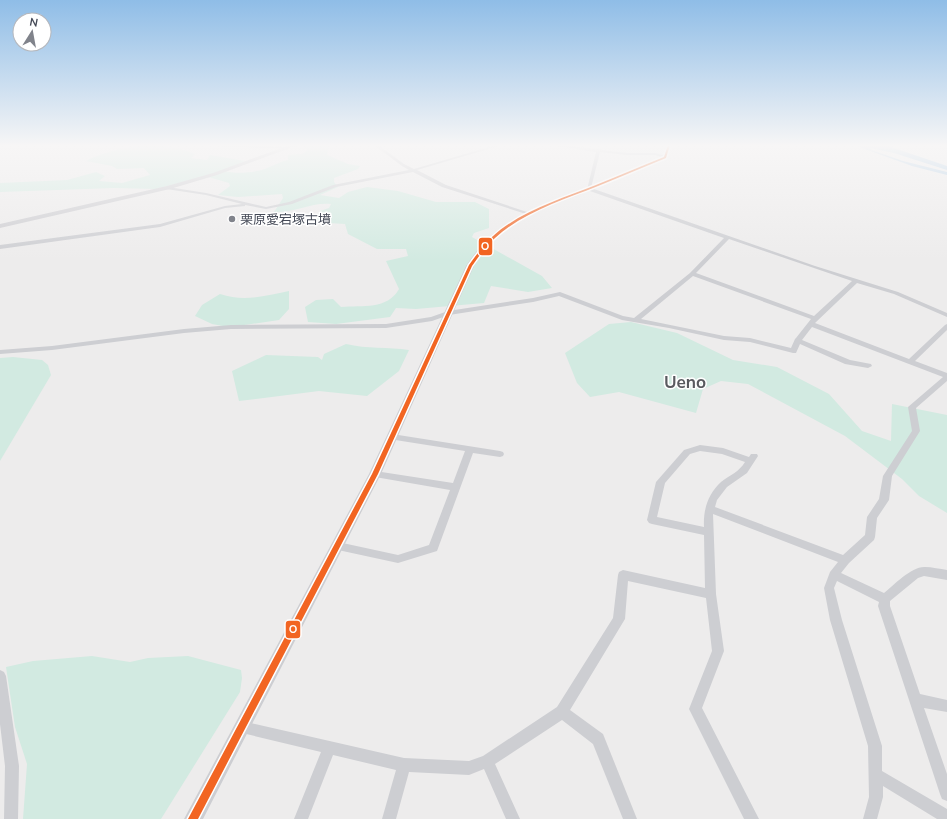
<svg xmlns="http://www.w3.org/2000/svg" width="947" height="819" viewBox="0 0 947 819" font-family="Mulish,'Noto Sans JP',sans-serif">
<rect width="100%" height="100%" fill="#edecec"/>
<g fill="#d2eae1">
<path d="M305,145H329L327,155L348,164L360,166L358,169L334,178V182L338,187L320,195L339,198L348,192L367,187L398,191L436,202H475L489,209V228L474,233L472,237L542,276L552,288L528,292L491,286L484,303L416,309L396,308L390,317L336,324L308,322L305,307L316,300L333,299L341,307C363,305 387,310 399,289L386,261L408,256L406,249H377L348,234L345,224L328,223L315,219L320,211L329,208L331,204C311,202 295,213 274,212L283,198L282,194L238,197L218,195L230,186L229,183L205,176L156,189L114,188L0,192V183L67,180L96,172L105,176L99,181L122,183L150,175L144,168L117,169L112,166L86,161C118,145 161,140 195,154L191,158L207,160L210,155L245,161L224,171C235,174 253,173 265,169C273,166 279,162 288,160V155L302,154L308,150L303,147Z"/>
<path d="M289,291V309L279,320L238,326L233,328L212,324L195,316L202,305L220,294C244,302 264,296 289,291Z"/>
<path d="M631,322L677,333L733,360L777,367L829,394L862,431L891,441L892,404L947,415V513L919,496L902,479L845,436L748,384L721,381L703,389L696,413L619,392L590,397L577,383L565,353L609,324Z"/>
<path d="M346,344C367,349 388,347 409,350L399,371L367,396L319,391L239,401L232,371L266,355L318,357L322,360L324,354Z"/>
<path d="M13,357L42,360L48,365L51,375L0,461V358Z"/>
<path d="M92,656L130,662L148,658L188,656L241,670L242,678L240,692L161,819H23L27,764L15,727L6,667L33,661Z"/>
</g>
<path fill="#aacbe5" d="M854,145H885L947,166V170L894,153L870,148L871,150L903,161L947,172V175L912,166Z"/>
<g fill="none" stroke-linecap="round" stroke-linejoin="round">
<g fill="#cdced2" fill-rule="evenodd">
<path d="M212,145L287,147L289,148L287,149L214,146Z"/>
<path d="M374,145H378L404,164L414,169L496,145H502L417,170L446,185L530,213L526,214L442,187L413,172L336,187L292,204L266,209L245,205V206L225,208L160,227L0,249V245L160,224L225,206L242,204L206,195L166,189V187H168L206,193L266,207L289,202L333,185L409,170L402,166Z"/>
<path d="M550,145H561L597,149L599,148L601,150L627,153H655L666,156L665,158L655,155H627L600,152L591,188L815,266L898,292L947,313V317L894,294L857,283L815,323L909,359L945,325L947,324V330L915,361L947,373V381L916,408L920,431L892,476L889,500L877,518L875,537L874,540L849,563L841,573L884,593C894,585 912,566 925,567C932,567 940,569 947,570V580L924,576L918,578L890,601V606L920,694L947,700V712L924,708L947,774V801L942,799L940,794L878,606L879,602L837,581L834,588L842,620L882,746V771L947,809V819H937L883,786V797L877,819H863L869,797L868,746L830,620L824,588L830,572L838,562L713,514L716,594L724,651L702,708L759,819H744L689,709L712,651L706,598L628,581L625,619L570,710L603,734L637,819H623L593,744L562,720L495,764L520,819H506L484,769L469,775L409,772L396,819H382L396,770L333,755L308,819H294L321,752L242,733L237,732L236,727L237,722L242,721L404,758L469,761L483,756L557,707L613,618L618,575L619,572L623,570L705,588L704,535L652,524L649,523L647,520L656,482L684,450L700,445L723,448L749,457L751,454H757L758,456L747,473L727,487L717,500L715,507L843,555L865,535L867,517L879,499L883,476L912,431L908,407L943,377L812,327L802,340L850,360L871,364L872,366L868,368L845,364L800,344L796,353H793L750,342L724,340L669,328L622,320L559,296L533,302L449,315L432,321L386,328L231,329L184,333L52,350L0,354V350L52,346L184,329L231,325L386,324L431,317L448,311L533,298L560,292L623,316L634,318L690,273L724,238L587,190L596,152ZM729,239L852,281L814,316L696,273ZM693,276L811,319L796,338L795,339L791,348L750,338L724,336L641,319ZM700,451L722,454L745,462C739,472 730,475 721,482C708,494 703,510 704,527L657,517L665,483L690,454Z"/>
<path d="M392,434L500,451L503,452L504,454L503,456L500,457L473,453L437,551L398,563L338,550L334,549L333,546L334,543L338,542L398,555L429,545L450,490L375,477L372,476L370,474L372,472L375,471L453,483L465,451L389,439L388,437L389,435Z"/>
<path d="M0,670L4,672L6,676L19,766L18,819H4L5,766L0,724Z"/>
</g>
<path fill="#cdced2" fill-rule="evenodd" d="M667,145H671L667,158C641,168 616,180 591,190C543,210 502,219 474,266L381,474L203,819H184L369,474L466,266C498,217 535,209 587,188C612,178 637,166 663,156Z"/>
<path fill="#cdcdd1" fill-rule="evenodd" d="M290,145H298L217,175L170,189L0,228V224L167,186L213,173Z"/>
<g stroke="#fff" stroke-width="3">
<path id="bus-1" d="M668,145H670L666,158C643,167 621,177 598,186C563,200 523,212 495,238C486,246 479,256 472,266L378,474L198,819H188L372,474L469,265C476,255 483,246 492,237C520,211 561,199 596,185C619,176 641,166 664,157Z"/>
</g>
<use href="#bus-1" fill="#f26522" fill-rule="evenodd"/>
</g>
<linearGradient id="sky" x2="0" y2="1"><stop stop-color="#8fbde7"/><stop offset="0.56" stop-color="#f7f6f6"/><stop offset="1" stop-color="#f7f6f6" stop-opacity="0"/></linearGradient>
<rect width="947" height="260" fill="url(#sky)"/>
<circle fill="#80838b" stroke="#fff" stroke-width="1.5" cx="232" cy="219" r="4"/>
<g text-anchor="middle" stroke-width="3" stroke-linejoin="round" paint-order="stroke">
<g font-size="13" fill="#454a57" stroke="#fff" text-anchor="start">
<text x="240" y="224">栗原愛宕塚古墳</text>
</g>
<g font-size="17" font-weight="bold" fill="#595a5f" stroke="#fff">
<text x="685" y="388">Ueno</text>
</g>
</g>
<g stroke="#fff" stroke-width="1.5">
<rect x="478" y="237" width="15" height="19" rx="4" fill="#f26522"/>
<rect x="285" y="620" width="16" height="19" rx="4" fill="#f26522"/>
</g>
<g font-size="11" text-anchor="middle" font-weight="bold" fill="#fff">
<text x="485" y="250">O</text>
<text x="293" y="633">O</text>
</g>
<g transform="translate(32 32) rotate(11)"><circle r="19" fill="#ffffff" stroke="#b5b7bc"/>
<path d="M0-3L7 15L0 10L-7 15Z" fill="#80838b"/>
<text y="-6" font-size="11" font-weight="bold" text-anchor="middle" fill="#454a57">N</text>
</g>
</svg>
